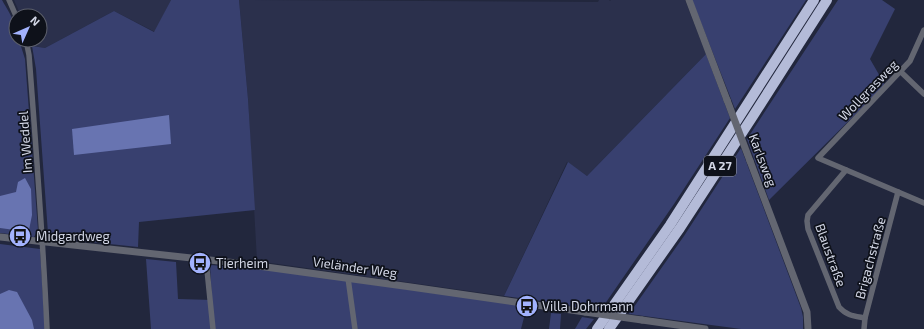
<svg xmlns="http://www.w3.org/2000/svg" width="924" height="329" viewBox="0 0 924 329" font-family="'Exo 2',sans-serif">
<rect width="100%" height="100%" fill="#22273d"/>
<g fill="#2b304c">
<path d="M14,0H171L155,32L114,11L45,48L32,46L30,40H40V16H21Z"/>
<path d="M239,0L598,2L599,0H609L610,1L611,0H685L706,54L587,176L567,162L504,296L257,261L248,99Z"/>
</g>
<g fill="#38406f">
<path d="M0,0H2C11,16 16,21 16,40H19L25,59L38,230L34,237L0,233Z"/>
<path d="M171,0H239L248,99L255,210L139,222L138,247L53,238L48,233L36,69L32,46L45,48L114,11L154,32Z"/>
<path d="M692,0H806L735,109Z"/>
<path d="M838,0H882L895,9L870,59L885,85L769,200L747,139Z"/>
<path d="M706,54L730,118L674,204L600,311L542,301L504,296L568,162L587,176Z"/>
<path d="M741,148L801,308L803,317V329H741L629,314L684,236Z"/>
<path d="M0,244L40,249L45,329H0Z"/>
<path d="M146,259L176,262L178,299L212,300L210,265L262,269L527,306L521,329H151Z"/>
<path d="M551,313L561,314L560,329H549Z"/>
<path d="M582,317L594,319L586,329H575Z"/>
</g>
<g fill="#6874b1">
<path d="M169,115L171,144L74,155L72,129Z"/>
<path d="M25,178L31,189L32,215L29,230L22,231L0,228V196L16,192L18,182Z"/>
<path d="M9,290L17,292L32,320L34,329H0V294Z"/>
</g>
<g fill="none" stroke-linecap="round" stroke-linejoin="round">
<g stroke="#636671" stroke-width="5.5">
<path d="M9,0L16,16"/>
<path d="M924,30L910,61L818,158L924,203"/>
<path d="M26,40L29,55C36,146 43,237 47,329"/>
<path d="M901,72L924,94"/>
<path d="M846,170L808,215L807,221L808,229L839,307C847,316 854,316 865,318"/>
<path d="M206,260L213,329"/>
<path d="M348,278L355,329"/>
<path d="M864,329L865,318L898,192"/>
</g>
<g stroke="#636671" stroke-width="7">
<path d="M689,0L727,100"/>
<path d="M750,161L807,312L808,329"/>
<path d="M0,237L237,263L411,287L585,312"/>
<path d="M642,320L705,329"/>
</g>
<g stroke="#b4bbd8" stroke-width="10">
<path d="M597,329L670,225L814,0"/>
<path d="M609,329L680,228L753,116L827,0"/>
</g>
<g stroke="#636671" stroke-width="7">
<path d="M727,100L750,161"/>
<path d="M585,312L642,320"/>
</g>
</g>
<defs>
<g id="bus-disc" transform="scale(1.15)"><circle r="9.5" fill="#a2b2fd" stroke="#0e111a"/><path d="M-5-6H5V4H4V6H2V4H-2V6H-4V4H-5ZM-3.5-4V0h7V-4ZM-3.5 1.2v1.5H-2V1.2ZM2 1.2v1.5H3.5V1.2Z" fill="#111"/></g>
</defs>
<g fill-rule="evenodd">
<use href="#bus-disc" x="20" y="236"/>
<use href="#bus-disc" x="200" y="263"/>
<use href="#bus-disc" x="527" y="306"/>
</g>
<g text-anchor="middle" stroke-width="3.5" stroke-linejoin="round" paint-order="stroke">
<rect fill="#0e111a" stroke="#989ca9" stroke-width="1" x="704" y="156" width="32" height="20" rx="3"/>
<g font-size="12" font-weight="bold" fill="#d3d7e6">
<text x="720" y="170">A 27</text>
</g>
<g font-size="13" fill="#d3d7e6" stroke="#0e111a">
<text transform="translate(868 90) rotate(-46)" y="5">Wollgrasweg</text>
<text transform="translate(25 142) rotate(-94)" y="5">Im Weddel</text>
<text transform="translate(763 160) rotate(69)" y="5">Karlsweg</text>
<text transform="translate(831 255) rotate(70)" y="5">Blaustraße</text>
<text transform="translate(870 258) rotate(-75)" y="5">Brigachstraße</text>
<text transform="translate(355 267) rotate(8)" y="5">Vieländer Weg</text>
</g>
<g font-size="13" fill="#d3d7e6" stroke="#0e111a" text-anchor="start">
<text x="36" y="241">Midgardweg</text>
<text x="216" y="268">Tierheim</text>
<text x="542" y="311">Villa Dohrmann</text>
</g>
</g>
<g transform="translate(28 28) rotate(45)"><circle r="19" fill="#0e111a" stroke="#5d606c"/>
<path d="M0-3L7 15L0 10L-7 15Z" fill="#a2b2fd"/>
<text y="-6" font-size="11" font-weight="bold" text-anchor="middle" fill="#d3d7e6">N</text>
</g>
</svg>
